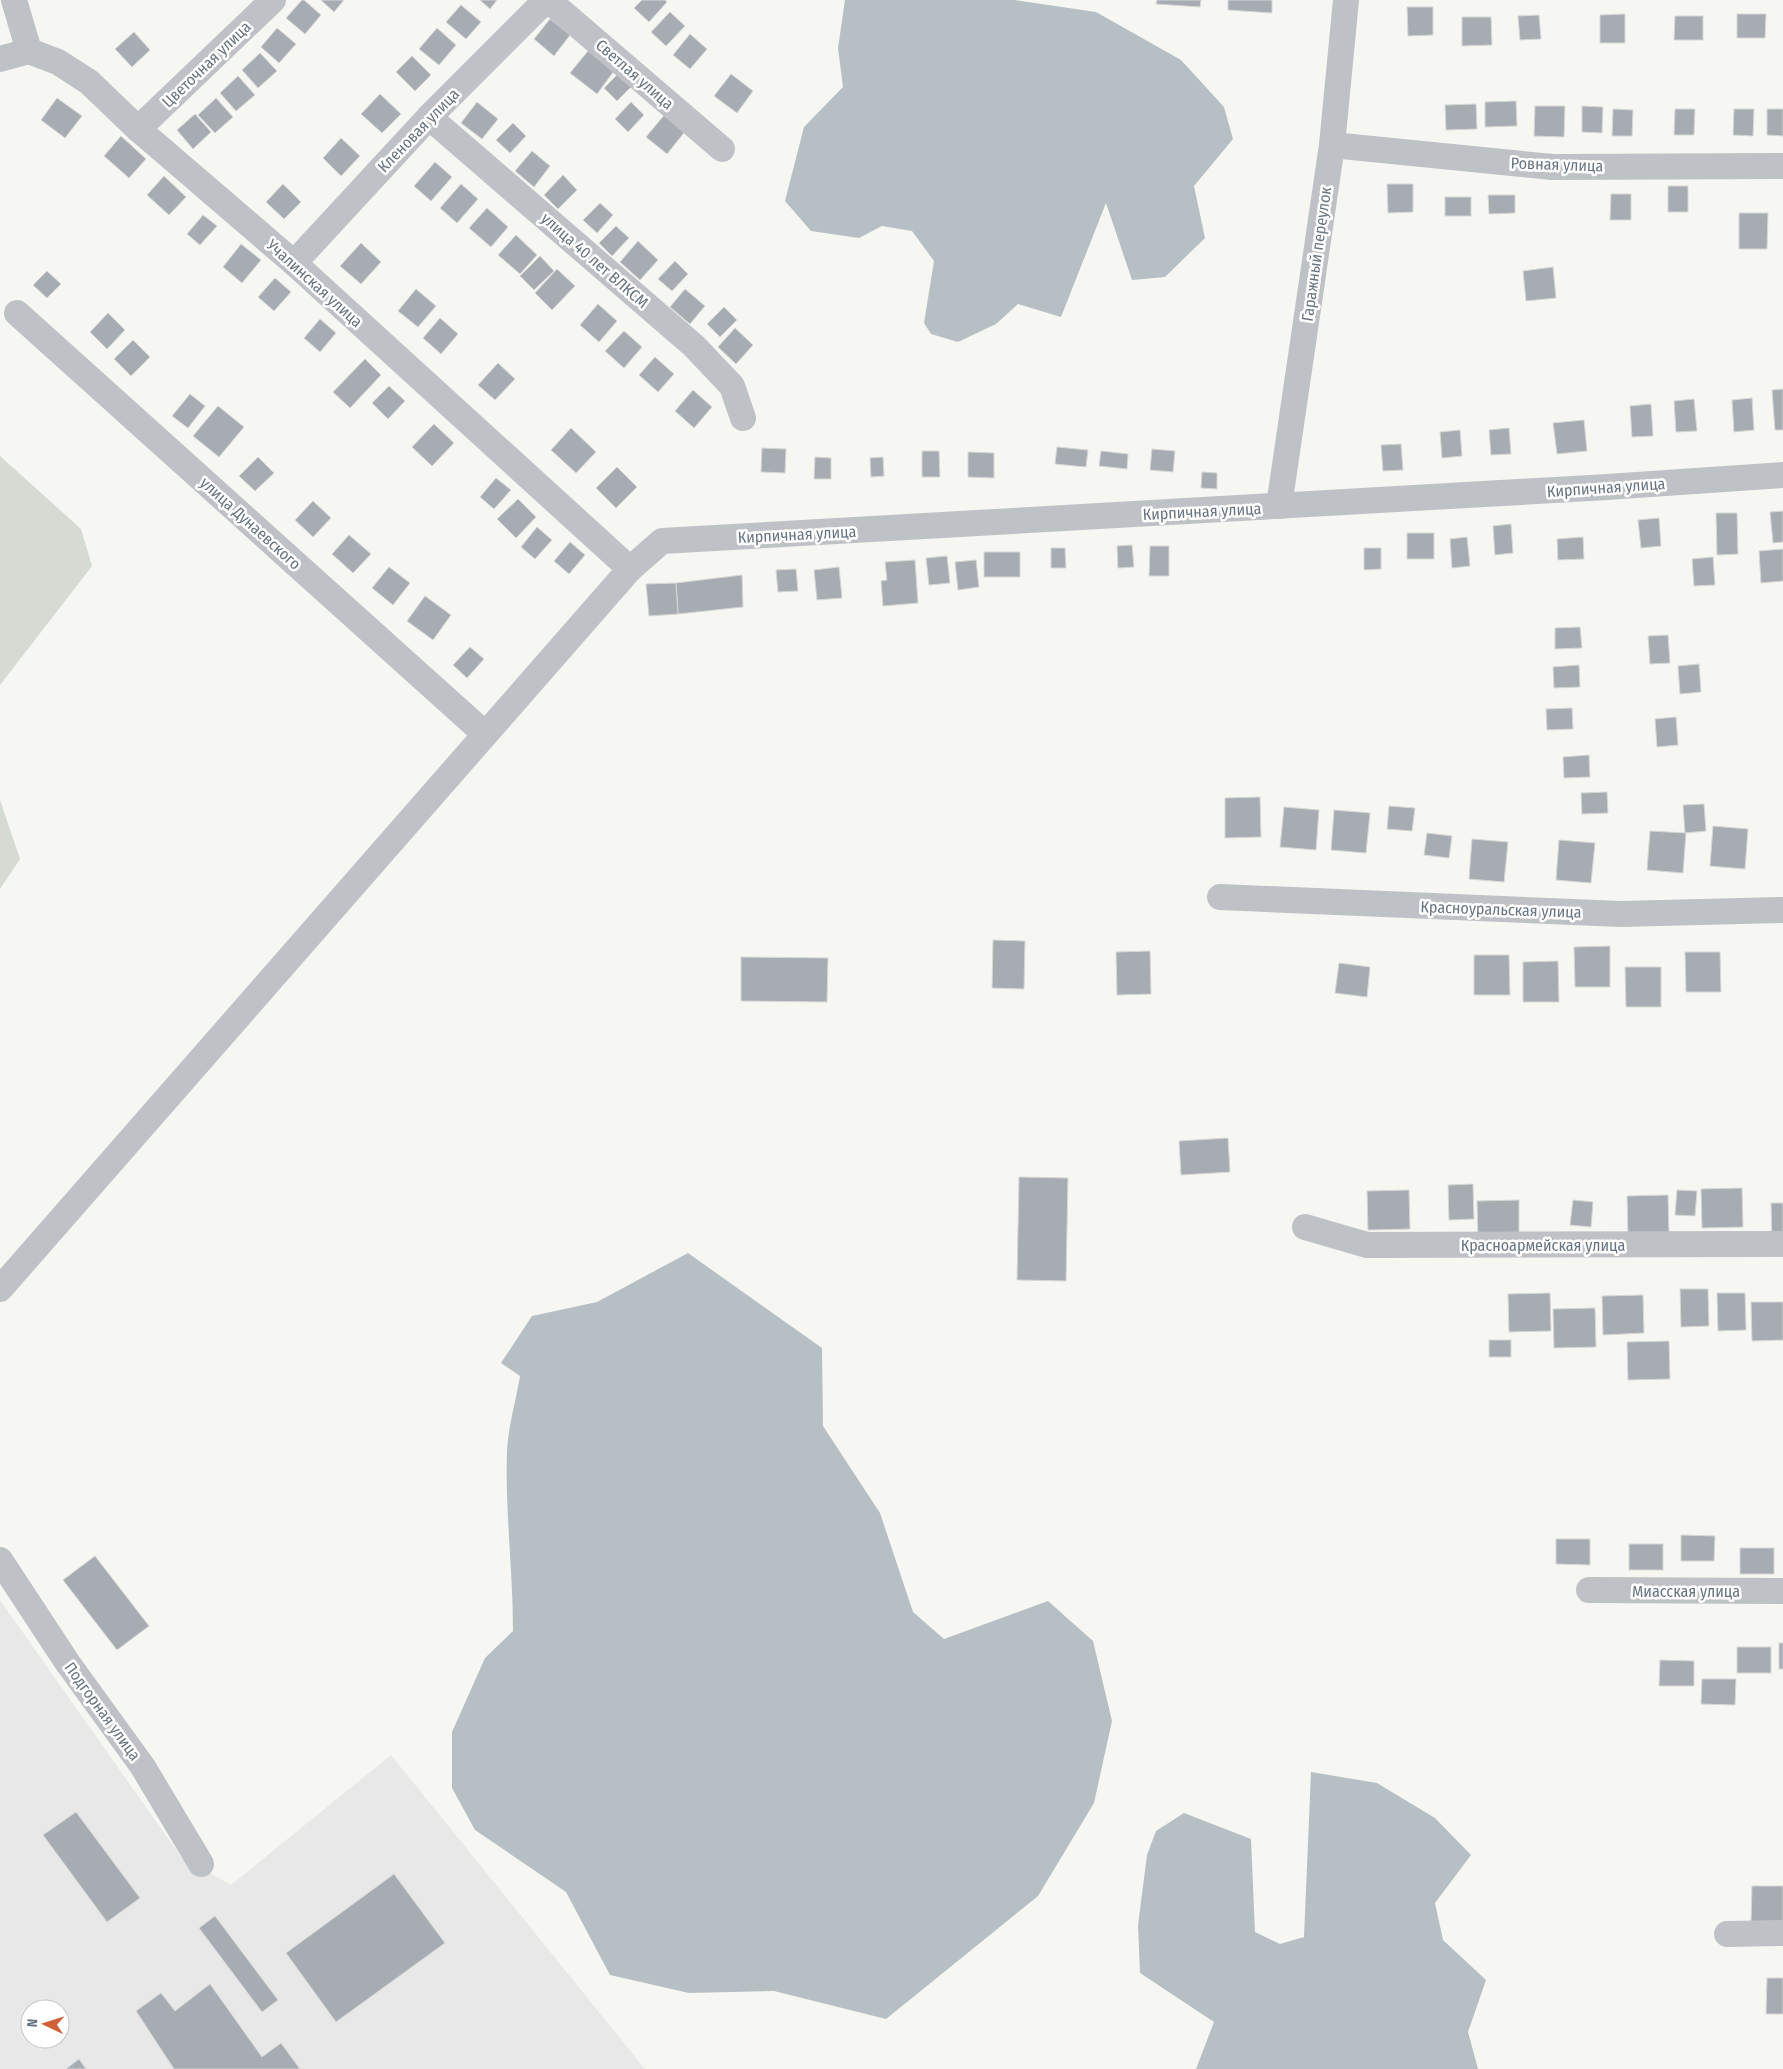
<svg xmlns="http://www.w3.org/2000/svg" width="1783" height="2069" viewBox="0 0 1783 2069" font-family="'Fira Sans Condensed',sans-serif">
<rect width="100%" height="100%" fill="#f6f6f3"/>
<path fill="#e7e8e7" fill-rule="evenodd" d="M0,1600L181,1857L231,1885L391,1755L645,2069H0ZM30,2009H60V2039H30Z"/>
<g fill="#d5dad3">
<path d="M0,456L81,529L92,566L0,685Z"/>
<path d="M0,800L20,859L0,889Z"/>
</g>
<g fill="#b6c0c4">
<path d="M845,0H1015L1096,12L1181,60L1224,107L1233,139L1194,186L1205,238L1165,277L1132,280L1106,203L1061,317L1018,304L996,324L958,342L931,334L924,323L934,261L912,231L882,226L859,238L811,231L785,201L804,127L843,87L838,48Z"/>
<path d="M688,1253L822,1348L823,1426L880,1513L913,1612L944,1639L1048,1601L1093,1641L1112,1721L1094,1803L1038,1896L886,2019L774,1991L689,1993L610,1975L566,1892L475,1830L452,1788V1732L485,1658L513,1631C513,1571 505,1511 507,1452C508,1427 516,1401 520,1376L501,1363L532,1316L597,1302Z"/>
<path d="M1311,1772L1377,1783L1435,1818L1471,1855L1435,1903L1443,1940L1486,1980L1468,2032L1478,2069H1196L1214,2022L1140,1973L1138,1925L1147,1855L1156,1831L1184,1813L1251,1839L1255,1932L1280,1944L1304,1937Z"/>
</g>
<g fill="#a6acb2" stroke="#d7d8d6">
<path d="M302,0H304L321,15L305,34L286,18Z"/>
<path d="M321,0H344L334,12Z"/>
<path d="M480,0H497L490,9Z"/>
<path d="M642,0H665L667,2L649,22L634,8Z"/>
<path d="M1157,0H1201L1200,7L1156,4Z"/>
<path d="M1228,0H1272V13L1228,10Z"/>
<path d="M461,5L481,22L466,39L446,22Z"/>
<path d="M1407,7H1433V35L1408,36Z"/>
<path d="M670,12L685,26L666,46L651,32Z"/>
<path d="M1625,14V43H1600V15Z"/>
<path d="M1737,14H1766L1765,38H1737Z"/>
<path d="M1539,15L1541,39L1520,40L1518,16Z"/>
<path d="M1675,16H1703V40H1674Z"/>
<path d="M1462,17H1491L1492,45L1462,46Z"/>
<path d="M550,19L570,35L554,56L534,39Z"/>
<path d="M277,28L296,44L279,63L261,47Z"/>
<path d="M437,28L456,45L439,65L419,49Z"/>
<path d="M134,32L150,50L132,67L115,49Z"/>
<path d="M690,34L707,49L690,69L673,55Z"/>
<path d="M588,51L614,71L597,94L570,73Z"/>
<path d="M260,53L277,71L258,88L242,70Z"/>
<path d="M412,56L431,75L415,91L396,72Z"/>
<path d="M621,71L634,84L617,101L604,88Z"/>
<path d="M731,74L753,91L737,113L714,96Z"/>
<path d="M238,76L255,95L236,111L220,93Z"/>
<path d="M380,94L401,114L382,133L361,114Z"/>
<path d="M57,98L82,116L65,138L41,120Z"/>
<path d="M216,98L233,117L215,133L198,115Z"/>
<path d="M1516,101L1517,126L1485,127V102Z"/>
<path d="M477,102L498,119L482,139L461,123Z"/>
<path d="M631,102L644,115L628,132L615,119Z"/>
<path d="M1476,104L1477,129L1446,130L1445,105Z"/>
<path d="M1535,106H1565L1564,137L1534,136Z"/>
<path d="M1582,106L1603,107L1602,133L1582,132Z"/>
<path d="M1613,109L1633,110L1632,136H1612Z"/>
<path d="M1675,109H1695L1694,135H1674Z"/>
<path d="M1734,109H1754L1753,136L1733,135Z"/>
<path d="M1767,109H1783V136L1767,135Z"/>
<path d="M666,113L687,129L667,154L646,137Z"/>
<path d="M195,114L211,132L193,149L177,130Z"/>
<path d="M513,123L526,136L510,153L496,140Z"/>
<path d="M121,136L146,159L129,178L104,156Z"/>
<path d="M341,138L360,156L341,176L323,158Z"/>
<path d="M532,151L550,166L534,187L515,171Z"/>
<path d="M435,162L452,177L431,201L414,186Z"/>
<path d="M563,175L577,190L558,209L544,195Z"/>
<path d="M164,176L186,197L169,215L147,195Z"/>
<path d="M283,184L301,202L284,219L266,202Z"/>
<path d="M461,184L478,199L457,223L440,208Z"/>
<path d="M1387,184H1413V212L1388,213Z"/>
<rect x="1668" y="186" width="20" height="26"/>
<path d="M1611,194H1631V220H1610Z"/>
<path d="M1488,195H1515V213L1489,214Z"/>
<rect x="1445" y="197" width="26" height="19"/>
<path d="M600,203L613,215L597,233L583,220Z"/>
<path d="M487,208L508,227L491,247L469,228Z"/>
<path d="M1739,213H1768L1767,249H1739Z"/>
<path d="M203,215L217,226L200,245L187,234Z"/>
<path d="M616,226L629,238L612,256L599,243Z"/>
<path d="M516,235L537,255L520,274L498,255Z"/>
<path d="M638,241L658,260L640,280L620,262Z"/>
<path d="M361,243L381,262L361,284L340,266Z"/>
<path d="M241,244L261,260L242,283L223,267Z"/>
<path d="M540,256L554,271L534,290L520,276Z"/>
<path d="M675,261L688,274L672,291L658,279Z"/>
<path d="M1553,267L1556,298L1526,301L1523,271Z"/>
<path d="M557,269L575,286L552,310L535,293Z"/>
<path d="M47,271L61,284L47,298L33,285Z"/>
<path d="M275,278L291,292L274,311L258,297Z"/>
<path d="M416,289L436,306L418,327L398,311Z"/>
<path d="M685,289L705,306L690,324L670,307Z"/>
<path d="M598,304L617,321L599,342L580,325Z"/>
<path d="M724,307L737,320L720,337L707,324Z"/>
<path d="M108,313L125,330L107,349L90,332Z"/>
<path d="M440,318L458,334L441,354L423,338Z"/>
<path d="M320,319L336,333L320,352L304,338Z"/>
<path d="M735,328L753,345L736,364L718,347Z"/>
<path d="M624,331L642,347L624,368L605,351Z"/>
<path d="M133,340L150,357L131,376L114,359Z"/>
<path d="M655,357L674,374L658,392L639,375Z"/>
<path d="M365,359L381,375L350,408L333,392Z"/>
<path d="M498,363L515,379L495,400L478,385Z"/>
<path d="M389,386L405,401L388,419L372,403Z"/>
<path d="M1783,389V430H1775L1772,390Z"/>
<path d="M693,390L712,407L694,428L675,411Z"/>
<path d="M190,394L205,406L188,428L172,416Z"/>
<path d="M1752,398L1754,430L1734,432L1732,400Z"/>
<path d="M1694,399L1697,431L1676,432L1674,401Z"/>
<path d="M1651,404L1653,436L1632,437L1630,406Z"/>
<path d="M218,406L244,427L219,457L193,436Z"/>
<path d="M1584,420L1587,451L1557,454L1553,423Z"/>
<path d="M434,424L454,443L432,466L412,447Z"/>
<path d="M571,428L596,452L576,473L551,450Z"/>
<path d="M1509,428L1511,454L1491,455L1489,430Z"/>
<path d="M1460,430L1462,456L1442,458L1440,432Z"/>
<path d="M1401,444L1403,470L1383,471L1381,445Z"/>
<path d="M1057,447L1088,450L1086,467L1055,464Z"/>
<path d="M762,448L786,449L785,473L761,472Z"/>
<path d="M1152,449L1175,451L1173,472L1150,470Z"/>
<path d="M922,451H939L940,477H922Z"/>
<path d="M1101,451L1128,454L1127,469L1099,466Z"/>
<path d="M968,452L994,453V478L968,477Z"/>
<path d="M258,457L274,473L255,491L239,476Z"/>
<path d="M815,457L831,458V479H814Z"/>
<path d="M883,457L884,476L871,477L870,458Z"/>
<path d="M617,467L637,487L616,508L596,488Z"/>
<path d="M1202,472L1217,473V489L1201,488Z"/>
<path d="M496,478L511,490L494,509L480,497Z"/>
<path d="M518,499L536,517L516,538L497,519Z"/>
<path d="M313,501L331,518L313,537L295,520Z"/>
<path d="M1783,511V542L1773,543L1770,512Z"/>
<path d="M1716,513H1737L1738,554L1717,555Z"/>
<path d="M1659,518L1661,546L1641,548L1638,520Z"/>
<path d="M1511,524L1513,553L1495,555L1493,526Z"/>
<path d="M537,527L552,540L535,559L521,547Z"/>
<rect x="1407" y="533" width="27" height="26"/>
<path d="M349,535L371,554L353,573L332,554Z"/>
<path d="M1467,537L1470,566L1452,568L1450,539Z"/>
<path d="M1583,537L1584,559L1558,560L1557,539Z"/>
<path d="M570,542L585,555L569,574L554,561Z"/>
<path d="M1132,545L1134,567L1118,568L1117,546Z"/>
<path d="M1150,546H1169V576H1149Z"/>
<path d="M1051,548H1065L1066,568H1051Z"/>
<path d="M1364,548H1381V569L1364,570Z"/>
<path d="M1783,549V581L1761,583L1759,551Z"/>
<rect x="984" y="552" width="36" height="25"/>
<path d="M947,556L950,583L929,585L926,558Z"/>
<path d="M1713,557L1715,585L1694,586L1692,559Z"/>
<path d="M915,560L918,603L883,606L881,581L887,580L885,562Z"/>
<path d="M976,560L979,587L958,590L955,562Z"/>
<path d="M389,567L410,583L393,605L372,588Z"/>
<path d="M839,567L842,598L817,600L814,570Z"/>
<path d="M796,569L798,591L778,592L776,570Z"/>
<path d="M742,575L743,607L678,614L676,583Z"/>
<path d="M676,583L678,614L649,616L646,584Z"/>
<path d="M425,596L451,615L433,640L407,621Z"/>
<path d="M1580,627L1582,648L1555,649V628Z"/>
<path d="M1668,635L1670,663L1650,664L1648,636Z"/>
<path d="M470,647L484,659L467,678L453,665Z"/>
<path d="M1699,664L1701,692L1680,694L1678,666Z"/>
<path d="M1579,665L1580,687L1554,688L1553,667Z"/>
<path d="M1572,708L1573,729L1547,730L1546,709Z"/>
<path d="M1676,717L1678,745L1657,747L1655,719Z"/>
<path d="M1589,755L1590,777L1564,778L1563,757Z"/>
<path d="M1607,792L1608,813L1582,814L1581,793Z"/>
<path d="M1260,797L1261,837L1225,838V798Z"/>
<path d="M1704,804L1706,831L1685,833L1683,805Z"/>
<path d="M1389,806L1415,808L1412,831L1387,829Z"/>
<path d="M1284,807L1319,810L1316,850L1280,847Z"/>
<path d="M1334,810L1370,813L1366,853L1331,850Z"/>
<path d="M1713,826L1748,829L1745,869L1710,866Z"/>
<path d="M1650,831L1686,833L1683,873L1647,870Z"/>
<path d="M1427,833L1452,836L1449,858L1424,855Z"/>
<path d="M1472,839L1508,842L1504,882L1469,879Z"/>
<path d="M1559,840L1595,843L1591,883L1556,880Z"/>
<path d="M993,940L1025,941L1024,989L992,988Z"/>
<path d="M1610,946V987H1575L1574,947Z"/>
<path d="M1150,951L1151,994L1117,995L1116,952Z"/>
<path d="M1685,952H1720L1721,992H1686Z"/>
<path d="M1474,955H1509L1510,995H1474Z"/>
<path d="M741,957L828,958L827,1002L741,1001Z"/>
<path d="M1558,961L1559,1002H1523V962Z"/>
<path d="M1339,963L1370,967L1367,997L1335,993Z"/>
<path d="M1625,967H1661V1007H1626Z"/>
<path d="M1228,1138L1230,1172L1181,1175L1179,1141Z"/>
<path d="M1019,1177L1068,1178L1066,1281L1017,1280Z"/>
<path d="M1473,1184L1474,1219L1449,1220L1448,1185Z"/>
<path d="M1742,1188L1743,1227L1702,1228L1701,1189Z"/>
<path d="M1409,1190L1410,1229L1368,1230L1367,1191Z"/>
<path d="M1677,1190L1697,1191L1695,1216L1675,1215Z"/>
<path d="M1668,1195L1669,1234L1628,1235L1627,1196Z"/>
<path d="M1519,1200V1238L1478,1239L1477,1201Z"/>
<path d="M1573,1200L1593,1202L1591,1227L1570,1225Z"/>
<path d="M1771,1203H1783V1242H1772Z"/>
<path d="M1680,1289H1708L1709,1326L1681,1327Z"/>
<path d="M1550,1293L1551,1331L1509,1332L1508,1294Z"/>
<path d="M1717,1293H1745L1746,1330L1718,1331Z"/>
<path d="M1643,1295L1644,1333L1603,1335L1602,1296Z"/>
<path d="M1751,1302H1783V1340L1752,1341Z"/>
<path d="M1595,1308L1596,1347L1554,1348L1553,1309Z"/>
<rect x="1489" y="1340" width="22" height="17"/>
<path d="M1669,1341L1670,1379L1628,1380L1627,1342Z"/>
<path d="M1681,1535L1715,1536L1714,1561H1681Z"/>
<path d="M1556,1539H1590V1565L1556,1564Z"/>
<rect x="1629" y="1544" width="34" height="26"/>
<rect x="1740" y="1548" width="34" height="26"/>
<path d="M95,1556L149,1626L117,1650L63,1580Z"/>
<rect x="1779" y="1643" width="4" height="26"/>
<rect x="1737" y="1647" width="34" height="26"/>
<path d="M1660,1660L1694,1661V1686H1659Z"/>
<path d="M1702,1679H1736L1735,1705L1701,1704Z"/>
<path d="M76,1812L140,1898L107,1922L43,1835Z"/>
<path d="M394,1874L445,1943L336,2022L286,1953Z"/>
<path d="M1752,1886H1783V1922H1751Z"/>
<path d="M215,1916L278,2000L262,2012L199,1928Z"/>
<path d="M1767,1978H1783V2014H1766Z"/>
<path d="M210,1984L262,2057L281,2043L300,2069H174L136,2011L161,1993L175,2011Z"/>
<path d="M79,2059L86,2069H66Z"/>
</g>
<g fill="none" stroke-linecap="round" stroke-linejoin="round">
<g stroke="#bec1c5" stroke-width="26">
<path d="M14,0L29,51"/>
<path d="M548,0L722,149"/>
<path d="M29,51L58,62L89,82L138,129L294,263L630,569"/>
<path d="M0,59L29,51"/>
<path d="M429,117L694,346L732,386L743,418"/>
<path d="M138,129L273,0"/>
<path d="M1332,145L1552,167L1783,166"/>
<path d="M294,263L429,117L546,0"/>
<path d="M17,313L485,734"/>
<path d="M1279,506L1332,145L1346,0"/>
<path d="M1220,897L1621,914L1783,910"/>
<path d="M1305,1227L1367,1245L1783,1244"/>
<path d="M0,1289L630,569L662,541L1607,487L1783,475"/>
<path d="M0,1560L67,1662L143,1767L201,1864"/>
<path d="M1589,1590L1783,1591"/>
<path d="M1727,1934L1783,1933"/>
</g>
</g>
<g text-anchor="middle" stroke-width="5" stroke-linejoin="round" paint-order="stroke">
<g font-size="16" fill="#687581" stroke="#fff">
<text transform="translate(206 64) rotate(-44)" y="6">Цветочная улица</text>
<text transform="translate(635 74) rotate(41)" y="6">Светлая улица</text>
<text transform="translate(418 130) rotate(-46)" y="6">Кленовая улица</text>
<text transform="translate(1557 164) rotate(2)" y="6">Ровная улица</text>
<text transform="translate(1316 254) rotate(-82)" y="6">Гаражный переулок</text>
<text transform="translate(595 260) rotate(41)" y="6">улица 40 лет ВЛКСМ</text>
<text transform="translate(315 283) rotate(42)" y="6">Учалинская улица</text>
<text transform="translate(1606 487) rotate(-4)" y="6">Кирпичная улица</text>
<text transform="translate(1202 511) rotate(-3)" y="6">Кирпичная улица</text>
<text transform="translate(251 523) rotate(42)" y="6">улица Дунаевского</text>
<text transform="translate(797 534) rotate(-3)" y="6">Кирпичная улица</text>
<text transform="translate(1501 909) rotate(2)" y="6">Красноуральская улица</text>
<text x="1543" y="1251">Красноармейская улица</text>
<text x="1686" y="1597">Миасская улица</text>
<text transform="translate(103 1711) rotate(54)" y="6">Подгорная улица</text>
</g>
</g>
<g transform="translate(45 2024) rotate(274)"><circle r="24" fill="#ffffff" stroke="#c3c8cd"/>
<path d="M0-4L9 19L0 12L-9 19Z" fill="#d06039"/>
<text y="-8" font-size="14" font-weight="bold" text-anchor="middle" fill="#687581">N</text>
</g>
</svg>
